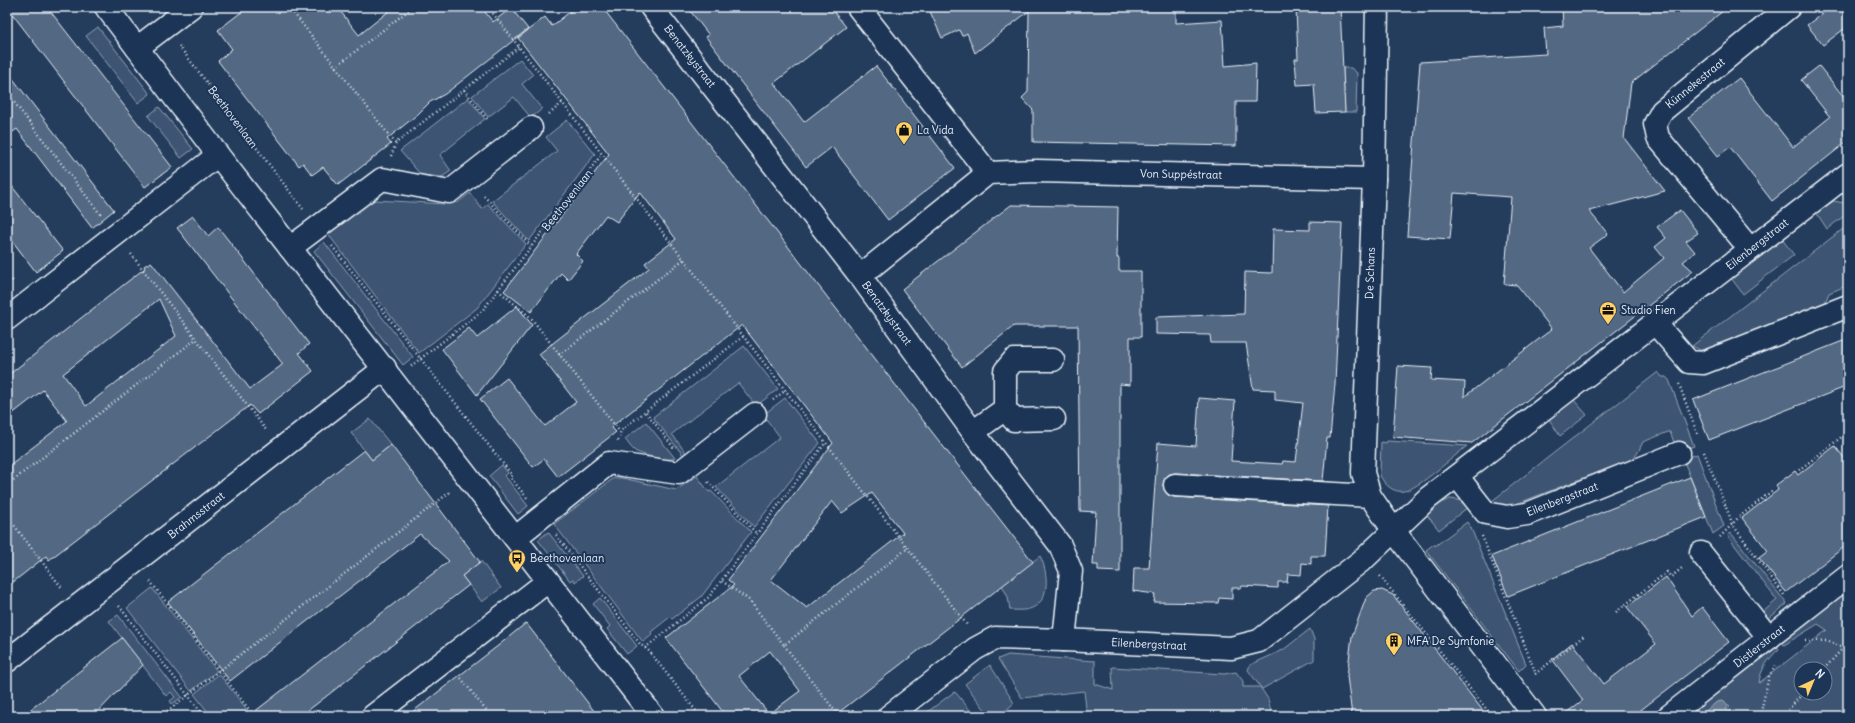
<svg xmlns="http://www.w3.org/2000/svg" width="1855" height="723" viewBox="0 0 1855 723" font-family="Delius,sans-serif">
<rect width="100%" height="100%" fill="#253d5d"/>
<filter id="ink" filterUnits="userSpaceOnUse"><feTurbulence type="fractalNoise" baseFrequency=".025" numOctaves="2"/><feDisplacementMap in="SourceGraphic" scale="8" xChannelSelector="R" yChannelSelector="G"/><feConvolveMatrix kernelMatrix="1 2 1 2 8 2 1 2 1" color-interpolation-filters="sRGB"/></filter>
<g filter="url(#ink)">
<g fill="#3e5472" stroke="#93a2b5" fill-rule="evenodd">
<path d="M98,27L150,94L138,103L86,36Z"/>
<path d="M520,59L533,75L522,84L542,109L531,118L514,97L488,117L472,96Z"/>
<path d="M1343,68H1351L1357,73L1356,112H1345Z"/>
<path d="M468,98L485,119L440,155L451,171L442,177L421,175L400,151Z"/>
<path d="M159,107L193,149L181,158L148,116Z"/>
<path d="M567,120L595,154L529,241L492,201L557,151L546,137Z"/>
<path d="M470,193L482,209L488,204L526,244L477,308L419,353L328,234L366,204L375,200L446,204L455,201L457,203Z"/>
<path d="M1834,201L1848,204V213L1827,229L1816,212Z"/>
<path d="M1848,225V285L1829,293L1824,305L1708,349L1700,350L1692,346Z"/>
<path d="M1782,239L1794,255L1743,294L1731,278Z"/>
<path d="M324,242L413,357L403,365L314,251Z"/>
<path d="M744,346L778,389L756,406L738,383L672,434L686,453L683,455L653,417Z"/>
<path d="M1658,372L1662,377H1666L1669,380L1694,446L1678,452L1670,432H1668L1643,442L1637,454L1632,459L1511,506L1510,504C1504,506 1496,506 1492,501Z"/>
<path d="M785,398L820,443L754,527L716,487L780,437L763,415Z"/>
<path d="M1574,400L1587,415L1560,436L1549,419Z"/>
<path d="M370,419L391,445L372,460L351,433Z"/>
<path d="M646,422L675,458C669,462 642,455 635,451C631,448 628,443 625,439Z"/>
<path d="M1387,441L1467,446C1454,456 1418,489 1404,491C1394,493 1384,485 1380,475L1381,442L1386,443Z"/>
<path d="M1697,454L1724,526L1713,534L1683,459Z"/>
<path d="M502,465L508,473L505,476L528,506L518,514L489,476Z"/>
<path d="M697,476L709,492L711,491L751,532L701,597L672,619L670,617L651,632L652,635L643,642L554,524L614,478H622L676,490Z"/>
<path d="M1450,499L1459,500L1468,507L1439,530L1426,514L1441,503Z"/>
<path d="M1467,522L1471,528L1526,664L1519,671L1426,550L1434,544L1435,546Z"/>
<path d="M548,532L583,576L575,582L573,579L570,581L538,540Z"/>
<path d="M1731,533L1787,604L1768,619L1763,612L1777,600L1729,538L1728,535Z"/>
<path d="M1040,556C1048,571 1051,600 1032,608C1025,611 1017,610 1010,610L1008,597L1002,585Z"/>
<path d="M481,561L501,588L482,602L462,576Z"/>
<path d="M1848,587V716H1718L1730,707L1723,701L1717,702L1699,716H1682L1775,644L1779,649C1769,658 1760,670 1759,683L1827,630L1818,624L1784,645L1780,640ZM1801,669H1825V693H1801Z"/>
<path d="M152,588L217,671L191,691L127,608Z"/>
<path d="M600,598L637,646L627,654L607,629L610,626L593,604Z"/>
<path d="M118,615L182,697L172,704L170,701L175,697L171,692L166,696L109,621Z"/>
<path d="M1310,629L1314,639V660L1262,689L1248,670L1250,665L1283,650Z"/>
<path d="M1008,655L1095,661V684L1113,690L1112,667L1224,674L1236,672L1243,681V687H1260L1268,699L1272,716H1087L1084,691L1022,698L998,659Z"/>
<path d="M990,665L1014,703L1004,712L997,716L986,711L965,684Z"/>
<path d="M219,674L252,716H211L194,694Z"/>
<path d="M954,692L956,693L975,716H926V713Z"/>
</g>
<path fill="#657890" stroke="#99a8ba" d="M1723,701L1728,706L1726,709L1729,712L1731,710V716H1699L1717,702Z"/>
<g fill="#536782" stroke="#e8f1f8" fill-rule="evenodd">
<path d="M7,7H47L172,167L145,187Z"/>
<path d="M248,7H337L359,35L394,7H481L493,22L511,8L528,29L445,94L430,102L418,114L387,139L391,144L338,185L323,167L312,175L303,163L299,166L218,61L232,49L218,30Z"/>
<path d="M576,7H602L1033,562L834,716H726L666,638L734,585L728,580L833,443L742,325L611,427L616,432L558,477L544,459L533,467L480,399L507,378L545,426L576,402L539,354L649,268L645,263L676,239L640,192L617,222L606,215L576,254L583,261L568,280L561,273L531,312L504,291L609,154L518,38L545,17L552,26ZM872,493L903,533L807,608L771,580L832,501L842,513ZM770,651L800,691L769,714L739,676Z"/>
<path d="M687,7H830L846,27L774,83L804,122L876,66L955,168L888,220L832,147L806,167L706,37L709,35Z"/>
<path d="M928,7H1176V23L1222,20L1225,66L1256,63L1255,102H1236V146L1033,142V110L1022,98L1028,92L1029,11L975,53L967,33L962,36L959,30L942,38Z"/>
<path d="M1296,7H1340L1345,112L1316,113L1314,84L1297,85L1295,59H1298Z"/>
<path d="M1562,7H1728L1631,83L1624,138L1665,191L1589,211L1608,234L1589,248L1623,292L1664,258L1655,247L1666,238L1657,227L1680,210L1698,233L1686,241L1695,252L1683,262L1693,271L1472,443L1393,437L1398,366L1432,368L1431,380L1465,382L1464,397L1552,329L1517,285L1504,284L1511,197L1454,193L1450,239L1407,236L1420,62L1546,54L1544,28L1563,26Z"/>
<path d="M1831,7H1848V26L1823,45L1807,25Z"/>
<path d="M1819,66L1848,102V141L1772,201L1730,147L1718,156L1688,118L1739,78L1793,147L1830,117L1801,80Z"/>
<path d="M7,71L114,210L92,228L17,129L7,136Z"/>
<path d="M7,180L63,251L36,272L7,234Z"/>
<path d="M1011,205L1118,207L1117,258H1119V271H1141V337H1130V385L1120,384V572L1098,571V565H1093L1096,512L1080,511L1078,326H1014L962,367L902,289Z"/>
<path d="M193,216L208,236L218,227L309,344L299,353L313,371L258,414L250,405L49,560L46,556L7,587V467L67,421L43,390L7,418V376L145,268L144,266L151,262L152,263L250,389L282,365V363L177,228ZM159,299L176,336L86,406L63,374Z"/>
<path d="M1310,222L1342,223L1335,384L1330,438H1327L1323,481L1176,473L1170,474L1165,478L1163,485L1164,490L1168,495L1174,497L1328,506L1325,556H1311V564L1302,563L1301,575L1288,574L1287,582H1278V588L1242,586L1241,588H1232V599L1219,598L1218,603L1154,602L1155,594L1133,591L1134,568H1149L1158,443L1196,446L1199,398L1235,401L1231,461L1282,464L1283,461L1296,462L1303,403L1275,400V390L1253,389L1246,343H1211L1210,335L1156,334V317L1244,314L1245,272L1272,273L1273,229L1310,230Z"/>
<path d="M517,306L532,325L477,395L442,349L469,328L477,338Z"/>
<path d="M1848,339V386L1709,440L1693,400Z"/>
<path d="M391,445L480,562L462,576L469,585L301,716H249L449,561L420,534L230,681L168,602L364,450L372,460Z"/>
<path d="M1835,446L1848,463V544L1786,592L1759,558L1768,551L1742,518L1778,490L1776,485L1795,471L1798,475Z"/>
<path d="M1690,477L1706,517L1508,596L1492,556Z"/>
<path d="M1666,577L1692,616L1702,607L1729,642L1633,716H1562L1583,700L1552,659L1572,643L1604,684L1656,644L1627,607Z"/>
<path d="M1382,590L1393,595L1487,716H1352L1347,676L1352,636L1366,598L1374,591Z"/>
<path d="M526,623L598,716H407L499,645Z"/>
<path d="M122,638L143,665L94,716H22Z"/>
</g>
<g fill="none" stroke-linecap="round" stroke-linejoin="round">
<g stroke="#e8f1f8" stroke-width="25">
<g id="minor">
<path d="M106,7L218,155L653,716"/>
<path d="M651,7L860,276L973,432L1060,545L1071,571L1064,640"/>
<path d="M858,7L988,173"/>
<path d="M1377,7L1374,179L1363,473L1370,496L1394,531L1535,716"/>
<path d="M137,48L191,7"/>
<path d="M290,248L382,179L449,192L531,128"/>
<path d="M1750,249L1658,138L1655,124L1662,111L1789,7"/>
<path d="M860,276L988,173L1037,171L1374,179"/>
<path d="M7,319L218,155"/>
<path d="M1655,323L1689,362L1703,363L1848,306"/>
<path d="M1005,409L1014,420L1054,419"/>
<path d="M973,432L1005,409V371L1014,360H1053"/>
<path d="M1457,476L1486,513L1507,517L1527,514L1679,453"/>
<path d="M1175,485L1370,496"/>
<path d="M515,538L609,463L679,473L755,414"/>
<path d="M1701,553L1769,638"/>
<path d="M7,661L385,368"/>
<path d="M373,716L548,581"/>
<path d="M889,716L975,649L995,638L1064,640L1231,648L1259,641L1365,558L1428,498L1848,174"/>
<path d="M1669,716L1848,576"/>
</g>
</g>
<g stroke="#e8f1f8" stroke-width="2.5" stroke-dasharray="1 3" stroke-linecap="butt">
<path d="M289,7L396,144"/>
<path d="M488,7L968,626"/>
<path d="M179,46L303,209"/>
<path d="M335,67L413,7"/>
<path d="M464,90L488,120"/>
<path d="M7,93L101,215"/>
<path d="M549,114L562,103"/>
<path d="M391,156L396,143L519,47"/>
<path d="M484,196L531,246"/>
<path d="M332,246L512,475L510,477L527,498"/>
<path d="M131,254L266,430"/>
<path d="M7,274L14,283"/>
<path d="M498,290L531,318L620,432"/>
<path d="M559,355L684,259"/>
<path d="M411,366L482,311L602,154"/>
<path d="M1679,384L1698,436"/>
<path d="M773,400L786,390"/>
<path d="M646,412L674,448"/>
<path d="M618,441L621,430L744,336"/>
<path d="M1704,452L1733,525L1784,595"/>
<path d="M1799,470L1848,432"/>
<path d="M708,482L757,534"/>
<path d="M7,485L196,339"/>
<path d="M7,516L62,588"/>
<path d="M556,535L640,644L649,651L700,716"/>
<path d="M1482,536L1536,674"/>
<path d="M1720,537L1739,517L1772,491"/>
<path d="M1380,576L1492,716"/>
<path d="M150,581L254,716"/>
<path d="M722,581L749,600L784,645L908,548"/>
<path d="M119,606L204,716"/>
<path d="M1616,612L1667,572L1671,577L1682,568"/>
<path d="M1805,641H1829L1848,651"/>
<path d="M784,645L839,716"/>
<path d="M645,648L709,597L826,442"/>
<path d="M1824,669L1843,648"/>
<path d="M1535,674L1585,635"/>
<path d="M461,678L490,716"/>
<path d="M161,716L450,492"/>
<path d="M1760,716L1769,676L1777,664"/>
<path d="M1783,716L1803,693"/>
</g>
<use href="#minor" stroke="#1d3557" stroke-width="22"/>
</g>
</g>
<defs>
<g id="shop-pin" transform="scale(0.9)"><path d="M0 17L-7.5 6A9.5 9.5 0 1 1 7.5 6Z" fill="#ffd166" stroke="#1d3557"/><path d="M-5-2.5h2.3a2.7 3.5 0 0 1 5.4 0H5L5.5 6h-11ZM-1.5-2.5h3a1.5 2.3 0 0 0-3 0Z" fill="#111"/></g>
<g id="office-pin" transform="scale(0.9)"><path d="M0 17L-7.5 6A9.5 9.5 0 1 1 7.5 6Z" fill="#ffd166" stroke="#1d3557"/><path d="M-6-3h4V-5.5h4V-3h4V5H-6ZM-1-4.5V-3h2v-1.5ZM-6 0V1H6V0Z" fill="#111"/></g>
<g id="bus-pin" transform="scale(0.9)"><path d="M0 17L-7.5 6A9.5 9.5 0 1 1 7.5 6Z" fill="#ffd166" stroke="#1d3557"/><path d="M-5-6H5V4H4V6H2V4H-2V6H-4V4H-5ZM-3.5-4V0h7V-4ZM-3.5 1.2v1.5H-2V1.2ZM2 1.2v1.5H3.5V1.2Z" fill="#111"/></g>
<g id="building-pin" transform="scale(0.9)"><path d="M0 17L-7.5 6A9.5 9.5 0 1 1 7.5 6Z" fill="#ffd166" stroke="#1d3557"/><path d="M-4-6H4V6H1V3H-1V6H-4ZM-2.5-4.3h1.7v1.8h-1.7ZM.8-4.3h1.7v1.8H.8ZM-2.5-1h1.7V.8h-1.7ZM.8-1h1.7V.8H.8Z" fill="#111"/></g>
</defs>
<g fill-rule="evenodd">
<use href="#shop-pin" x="904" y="130"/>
<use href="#office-pin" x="1608" y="310"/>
<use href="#bus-pin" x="517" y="558"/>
<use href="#building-pin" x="1394" y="641"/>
</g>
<g text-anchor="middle" stroke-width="4" stroke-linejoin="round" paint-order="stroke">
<g font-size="11" fill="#e8f1f8" stroke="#1d3557">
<text transform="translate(690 56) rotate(52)" y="4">Benatzkystraat</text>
<text transform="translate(1695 83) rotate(-39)" y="4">Künnekestraat</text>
<text transform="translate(233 117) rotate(53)" y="4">Beethovenlaan</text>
<text transform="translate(1181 174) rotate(1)" y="4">Von Suppéstraat</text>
<text transform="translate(567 200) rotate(-52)" y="4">Beethovenlaan</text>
<text transform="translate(1757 244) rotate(-38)" y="4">Eilenbergstraat</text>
<text transform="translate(1370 273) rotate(-88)" y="4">De Schans</text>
<text transform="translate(887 313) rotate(54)" y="4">Benatzkystraat</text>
<text transform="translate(1562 499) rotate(-21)" y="4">Eilenbergstraat</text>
<text transform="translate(196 515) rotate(-38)" y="4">Brahmsstraat</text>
<text transform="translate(1149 644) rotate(3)" y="4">Eilenbergstraat</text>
<text transform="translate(1759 646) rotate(-38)" y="4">Distlerstraat</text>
</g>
<g font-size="11" fill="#e8f1f8" stroke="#1d3557" text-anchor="start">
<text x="917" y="134">La Vida</text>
<text x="1621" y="314">Studio Fien</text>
<text x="530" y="562">Beethovenlaan</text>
<text x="1407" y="645">MFA De Symfonie</text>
</g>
</g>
<rect width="1855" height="723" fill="none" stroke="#1d3557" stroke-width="24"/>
<rect x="12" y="12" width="1831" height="699" fill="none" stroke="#e8f1f8" stroke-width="1.5" filter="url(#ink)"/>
<g transform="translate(1813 681) rotate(44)"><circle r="19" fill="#1d3557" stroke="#6e8097"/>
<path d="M0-3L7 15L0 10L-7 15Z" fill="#ffd166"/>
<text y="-6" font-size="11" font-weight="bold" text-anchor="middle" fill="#e8f1f8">N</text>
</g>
</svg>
